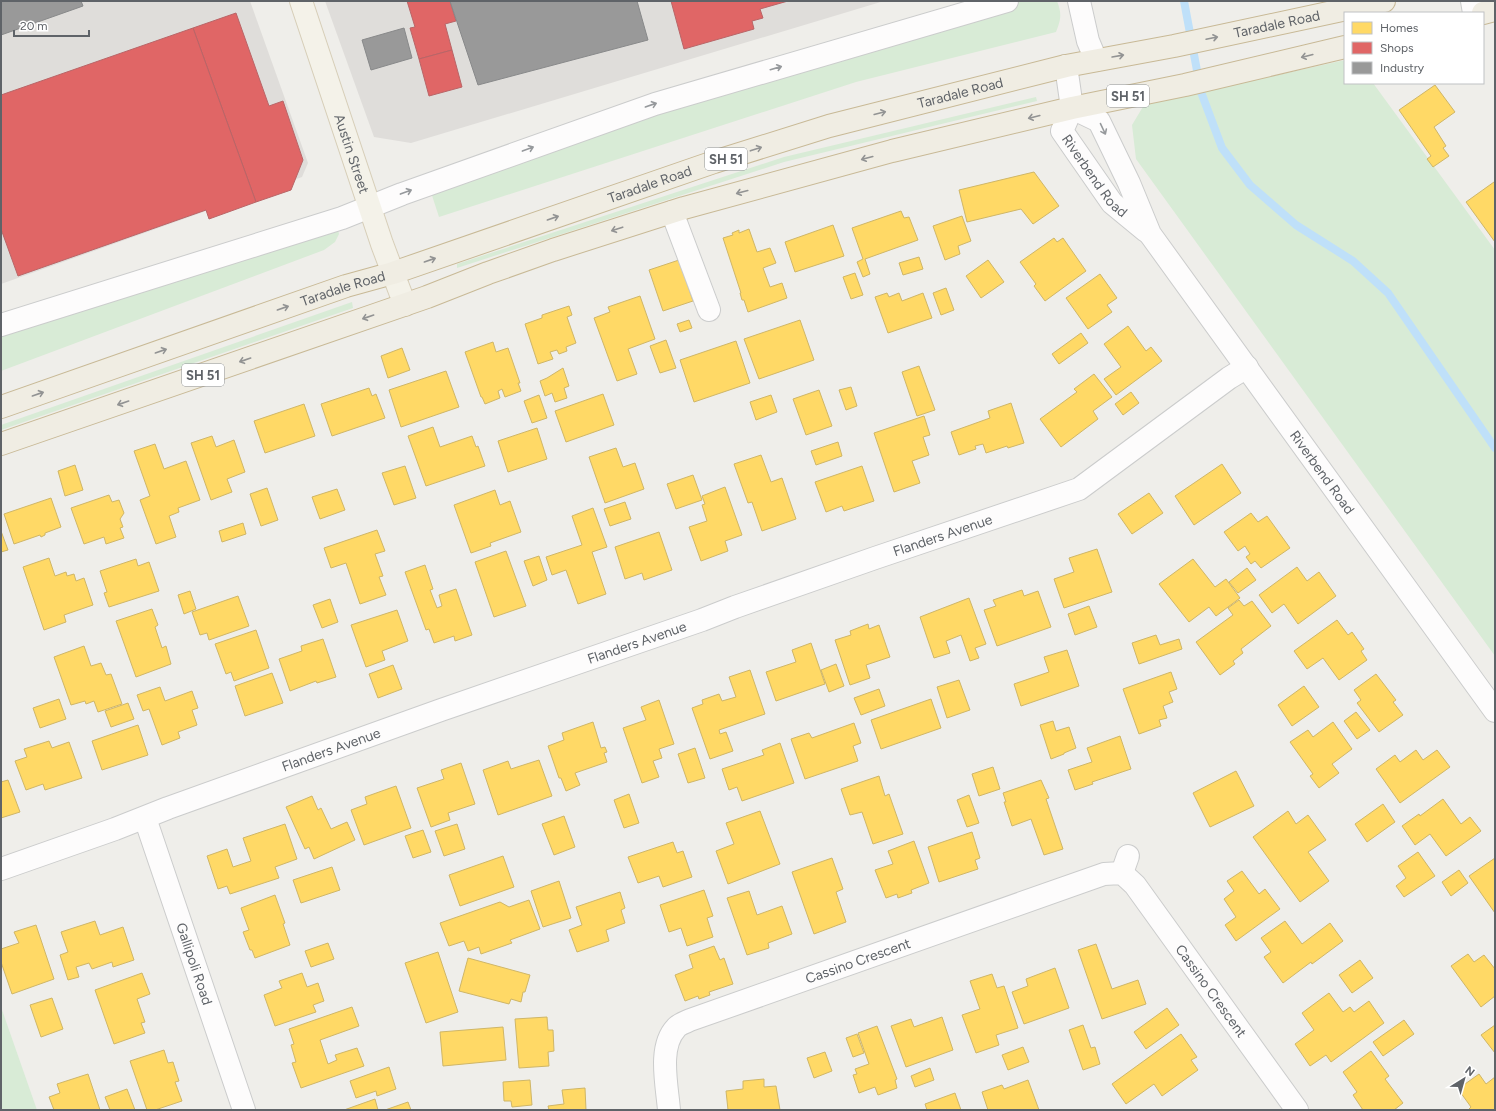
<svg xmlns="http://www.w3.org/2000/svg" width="1496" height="1111" viewBox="0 0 1496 1111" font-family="Figtree,sans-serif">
<rect width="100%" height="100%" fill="#efeeea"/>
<g fill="#dfddda">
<path d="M1,1H250L308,163L302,177L1,284Z"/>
<path d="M325,1H884L411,143L374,137Z"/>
</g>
<g fill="#d8ebd6">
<path d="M1003,1H1057C1062,14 1061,19 1056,32L856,82L439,217L426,177Z"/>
<path d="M1345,60V83H1373L1495,250V656L1136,159L1132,125L1144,105Z"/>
<path d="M1036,97L1037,101L784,162L457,268V264L784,157Z"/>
<path d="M337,226L339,234L335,242L324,250L1,371V331Z"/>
<path d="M352,302L353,308L1,430V425Z"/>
<path d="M1,1007L37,1110H1Z"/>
</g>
<g fill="#ffd966" stroke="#cfb667">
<path d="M1435,85L1455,112L1434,127L1446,146L1443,148L1449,156L1433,167L1427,159L1431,156L1399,110Z"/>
<path d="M1034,172L1059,206L1033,224L1021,209L967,222L959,190Z"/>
<path d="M1494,182L1495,183V242L1466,202Z"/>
<path d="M901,211L904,218L909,217L918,240L865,259L870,274L863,277L857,262L863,259L852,228Z"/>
<path d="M962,216L971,241L958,246L960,254L945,260L933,226Z"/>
<path d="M833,225L844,256L795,272L785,242Z"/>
<path d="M749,229L757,252L770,248L776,263L763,268L770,287L782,283L787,298L748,312L744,300H742L740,293H741L723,238L733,235L732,233L739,230V233Z"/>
<path d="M1054,238L1057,242L1063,238L1086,271L1045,301L1034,286L1036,284L1020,262Z"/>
<path d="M919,257L923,269L903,275L899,263Z"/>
<path d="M679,260L693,301L663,311L649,270Z"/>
<path d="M988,260L1004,282L981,298L966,276Z"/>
<path d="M855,273L863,295L851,299L843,277Z"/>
<path d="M1100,274L1117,298L1107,305L1112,312L1088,329L1066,298Z"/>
<path d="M946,288L954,310L941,315L933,293Z"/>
<path d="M887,293L889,297L899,293L902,301L923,293L932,318L888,333L875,297Z"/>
<path d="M640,296L655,339L628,349L637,374L617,381L594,318L610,312L608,307Z"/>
<path d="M569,306L572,315L567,317L576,343L566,347L567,351L559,354L557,350L550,352L553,359L538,364L525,324L542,318V315Z"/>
<path d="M689,320L692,328L680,332L677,324Z"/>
<path d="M800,320L814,360L759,379L744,339Z"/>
<path d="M1128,326L1146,351L1151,347L1162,361L1116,395L1104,379L1121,367L1104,344Z"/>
<path d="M1081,333L1088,343L1059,364L1052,354Z"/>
<path d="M666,340L676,368L660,373L650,346Z"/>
<path d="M736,341L750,383L694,402L680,360Z"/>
<path d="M493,342L496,352L508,348L520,383H518L521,391L505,397L502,389L498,391L500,398L485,404L482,397H481L465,352Z"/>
<path d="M402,348L410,370L388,378L381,356Z"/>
<path d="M919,366L935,410L917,416L902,372Z"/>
<path d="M563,368L569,386L564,388L567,398L555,402L552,393L545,396L540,381L547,378Z"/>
<path d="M446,371L459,407L401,427L389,390Z"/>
<path d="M1094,374L1112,397L1093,411L1098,419L1061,447L1040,419L1077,392L1074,389Z"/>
<path d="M851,387L857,406L846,410L839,390Z"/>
<path d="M369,388L372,396L376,394L385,418L332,436L321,404Z"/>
<path d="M819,390L832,426L806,435L793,399Z"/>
<path d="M1131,392L1139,403L1123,415L1115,404Z"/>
<path d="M603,394L614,425L566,442L555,411Z"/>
<path d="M539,395L547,418L532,423L524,401Z"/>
<path d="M771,395L777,412L756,420L750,402Z"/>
<path d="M1011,403L1024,443L1008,448L1007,446L986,453L983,444L975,446L976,449L959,455L951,432L990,418L988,411Z"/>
<path d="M304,404L315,436L265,453L254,421Z"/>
<path d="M924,416L930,435L923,437L929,455L912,461L920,483L894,492L874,433Z"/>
<path d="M433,427L440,447L472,436L476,447L478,446L485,466L426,486L408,436Z"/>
<path d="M537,428L547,459L508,472L498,441Z"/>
<path d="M212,436L216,447L234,440L245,472L227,479L232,492L211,500L191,443Z"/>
<path d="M838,442L842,456L816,465L811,451Z"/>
<path d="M155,444L164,469L186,461L200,500L178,508L179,512L169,516L176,537L156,544L140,500L150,496L134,451Z"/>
<path d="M616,448L623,467L635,463L644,489L605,503L589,457Z"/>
<path d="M761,455L771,482L782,478L796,519L762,531L752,502L748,503L734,464Z"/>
<path d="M1222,464L1241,493L1194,525L1175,496Z"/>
<path d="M75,465L83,490L65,496L58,471Z"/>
<path d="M405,466L416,498L394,505L382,473Z"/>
<path d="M862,466L874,501L844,511L842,506L826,512L815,482Z"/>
<path d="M693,475L702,500L676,509L667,484Z"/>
<path d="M725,487L742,535L725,541L728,551L701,561L689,527L707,521L702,505L705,504L702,496Z"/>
<path d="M267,488L278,520L261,526L250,494Z"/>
<path d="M337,489L345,510L320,519L312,497Z"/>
<path d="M495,490L500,505L510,501L521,532L490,543L491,546L471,553L454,505Z"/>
<path d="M1149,493L1163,513L1132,534L1118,514Z"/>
<path d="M109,495L112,502L119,500L124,513L120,519L123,527L120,528L124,538L106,544L104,537L84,544L71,508Z"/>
<path d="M51,498L61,527L45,533V535L41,537L40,535L14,544L4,514Z"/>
<path d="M625,502L631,519L610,526L604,509Z"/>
<path d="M593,508L607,547L592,552L606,594L578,604L566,570L552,575L546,557L582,545L572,516Z"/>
<path d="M1251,513L1258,522L1267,516L1290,548L1261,568L1255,561L1251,564L1246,557L1250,554L1245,546L1238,551L1224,532Z"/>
<path d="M243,523L246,534L222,542L219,531Z"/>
<path d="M377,530L385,551L375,554L383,576L379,577L386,595L360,604L346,563L331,568L324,548Z"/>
<path d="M1,531L8,550L1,552Z"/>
<path d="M659,532L672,570L644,580L642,573L625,579L615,547Z"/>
<path d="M1097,549L1112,592L1064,608L1054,579L1074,572L1069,558Z"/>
<path d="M506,551L526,606L494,617L475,562Z"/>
<path d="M539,556L547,580L533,586L524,561Z"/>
<path d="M49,558L55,576L66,572L67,576L74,574L76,581L84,578L93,605L64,615L66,622L44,630L23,567Z"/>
<path d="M136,559L138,566L149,562L159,591L109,607L104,593L107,592L100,571Z"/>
<path d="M1193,559L1215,587L1226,579L1240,598L1216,616L1209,607L1189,622L1159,584Z"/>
<path d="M425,565L433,589L430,590L437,608L442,606L439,595L456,589L472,635L455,641L454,636L434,643L429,629L426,630L405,572Z"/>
<path d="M1297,567L1307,581L1319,572L1336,596L1298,624L1284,604L1272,613L1259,595Z"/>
<path d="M1247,568L1256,580L1238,593L1229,582Z"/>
<path d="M1022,590L1024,596L1038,591L1051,627L997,646L984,610L996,606L993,600Z"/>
<path d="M190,591L196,609L184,614L178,595Z"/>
<path d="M238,596L249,626L209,640L207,633L200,635L192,612Z"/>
<path d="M969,598L986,644L975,648L979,658L970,661L961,635L946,641L950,653L934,658L920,617Z"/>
<path d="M330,599L338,622L322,628L313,605Z"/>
<path d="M1239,600L1244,606L1252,601L1271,626L1241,649L1243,653L1233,661L1235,664L1220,675L1196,642L1233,615L1228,608Z"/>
<path d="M1089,606L1097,627L1075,635L1068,614Z"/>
<path d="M152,609L158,625L155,627L162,648L166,646L171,664L136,677L116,621Z"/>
<path d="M397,610L408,641L382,651L385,660L366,667L351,625Z"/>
<path d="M1337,620L1348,635L1352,632L1364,649L1361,651L1367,660L1339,680L1323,658L1307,669L1294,651Z"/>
<path d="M868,624L869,629L879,625L890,657L866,665L870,678L850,685L835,640L851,635L850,631Z"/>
<path d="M256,630L269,668L234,681L231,672L226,674L215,644Z"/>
<path d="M1156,635L1160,645L1179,639L1182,649L1139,664L1132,643Z"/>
<path d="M323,639L336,677L317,683L316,681L290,691L279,659L302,651L301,646Z"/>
<path d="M811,643L825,684L776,701L766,672L796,662L792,650Z"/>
<path d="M84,646L91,666L101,663L106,675L111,674L122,704L98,712L94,701L86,704L85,701L71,705L54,657Z"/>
<path d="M1067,650L1079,686L1021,706L1014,684L1049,672L1044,657Z"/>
<path d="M836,664L844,686L829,692L821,670Z"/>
<path d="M393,665L402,689L378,698L369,674Z"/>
<path d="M750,670L765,714L719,730L720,734L726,732L733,751L710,759L692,708L703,704L702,700L719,694L722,701L736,697L729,677Z"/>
<path d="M1171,672L1177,689L1169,692L1173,702L1163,706L1167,718L1159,720L1161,726L1139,734L1123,689Z"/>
<path d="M272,673L283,703L245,716L235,686Z"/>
<path d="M1376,674L1396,700L1393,702L1403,715L1379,732L1357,703L1361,700L1354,690Z"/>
<path d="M959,680L970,710L947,718L937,687Z"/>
<path d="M1304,686L1319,707L1292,726L1278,705Z"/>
<path d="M160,687L165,701L192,691L198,708L192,710L197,725L178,732L180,738L162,745L149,709L143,711L137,695Z"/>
<path d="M879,689L885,706L861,715L854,698Z"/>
<path d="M59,699L66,719L40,728L33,708Z"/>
<path d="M931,699L941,728L881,749L871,720Z"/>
<path d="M659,700L674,744L659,749L662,758L653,761L659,777L642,783L623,728L646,720L641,707Z"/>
<path d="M128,703L134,719L111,727L105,711Z"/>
<path d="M1356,712L1370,730L1357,739L1344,721Z"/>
<path d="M1053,721L1056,731L1069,727L1076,748L1064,753V754L1051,759L1040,725Z"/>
<path d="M593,722L601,748L605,747L607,752L604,753L607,762L575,773L580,785L566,791L561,778H559L548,746L564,740L562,733Z"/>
<path d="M1333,722L1352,749L1332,764L1339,773L1319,788L1310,776L1313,774L1290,742L1308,730L1313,737Z"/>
<path d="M854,723L861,743L853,746L858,761L805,779L791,739L809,733L812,738Z"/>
<path d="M138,725L148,755L102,770L92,741Z"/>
<path d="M1120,736L1131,769L1092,782L1093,784L1075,790L1068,770L1092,762L1087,748Z"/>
<path d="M49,741L52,748L69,742L82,778L45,790L43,784L26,790L15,761L27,757L24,749Z"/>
<path d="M780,743L794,783L742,801L737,787L729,790L722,769L764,755L762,750Z"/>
<path d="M695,748L705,778L688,783L678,754Z"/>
<path d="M1416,750L1423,760L1437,750L1450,767L1400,803L1376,769L1395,755L1400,762Z"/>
<path d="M539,760L552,796L498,815L483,770L508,761L511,769Z"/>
<path d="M461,763L475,804L448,813L450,820L431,827L417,788L444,779L441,770Z"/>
<path d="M993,767L1000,789L979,796L972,774Z"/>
<path d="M1236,771L1254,806L1210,827L1193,793Z"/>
<path d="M879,776L885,796L889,794L903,834L873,844L862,812L850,815L841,789Z"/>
<path d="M8,780L20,812L1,818V782Z"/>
<path d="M1041,780L1049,798L1046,799L1063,849L1044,855L1031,819L1012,826L1004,802H1006L1003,793Z"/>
<path d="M396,786L411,828L364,845L351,810L367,804L365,797Z"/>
<path d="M629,794L639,823L624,828L614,800Z"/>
<path d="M969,795L979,823L967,827L957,800Z"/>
<path d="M312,796L318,810L321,808L331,829L347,822L355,840L314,859L309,847L305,849L286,807Z"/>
<path d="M1443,799L1461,824L1470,817L1481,831L1446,856L1430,834L1415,845L1402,826L1419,814L1420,816Z"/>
<path d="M1383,804L1395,822L1367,842L1355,824Z"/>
<path d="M760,811L780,864L728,884L716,851L734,844L726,823Z"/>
<path d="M1288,811L1296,824L1308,815L1326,840L1308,852L1329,881L1300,902L1253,837Z"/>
<path d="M564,816L575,847L554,855L542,824Z"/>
<path d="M285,824L297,859L275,867L279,878L230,894L227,886L218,889L207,856L227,849L233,867L251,861L243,838Z"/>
<path d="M457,824L465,849L444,856L435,831Z"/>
<path d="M423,830L431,852L413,858L405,836Z"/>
<path d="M972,832L980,858L975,860L978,869L939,882L928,847Z"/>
<path d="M914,841L929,883L911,890L912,893L898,898L897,894L886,898L875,870L893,864L888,851Z"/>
<path d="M673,842L677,853L683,851L692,877L663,887L659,876L638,883L628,857Z"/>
<path d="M1418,852L1435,876L1404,897L1396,886L1406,878L1398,866Z"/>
<path d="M503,856L514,887L460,906L449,875Z"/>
<path d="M832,858L843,889L836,892L846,922L814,934L792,872Z"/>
<path d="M1495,858V913L1469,876Z"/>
<path d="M332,867L340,890L301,903L293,880Z"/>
<path d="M1459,870L1468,883L1451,896L1442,882Z"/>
<path d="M1242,871L1259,894L1265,889L1280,909L1236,941L1225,925L1236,917L1224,899L1234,891L1227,881Z"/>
<path d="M559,881L571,918L543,927L531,891Z"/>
<path d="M704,890L713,916L707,918L713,937L687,946L681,928L669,932L660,905Z"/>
<path d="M749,891L757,915L782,906L792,934L768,943L769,948L747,955L727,898Z"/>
<path d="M620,892L625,908L621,910L625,923L606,930L609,941L577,952L569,930L582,925L576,907Z"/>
<path d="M275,895L285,923L283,924L290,945L255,958L252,950H250L243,932L249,930L241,908Z"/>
<path d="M529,900L540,929L510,940L512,943L481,954L479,947L468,951L464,941L449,946L440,923L500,902L509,907Z"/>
<path d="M95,921L100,935L123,927L134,960L113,967L112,962L92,969L89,963L76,967L79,977L68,980L60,955L68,952L61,932Z"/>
<path d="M1285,921L1302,944L1330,923L1343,941L1312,964L1311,962L1283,983L1264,957L1271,952L1261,938Z"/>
<path d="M36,925L54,979L12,994L1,962V949L19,943L14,932Z"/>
<path d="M328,943L334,959L311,967L305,951Z"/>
<path d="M1096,944L1112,989L1138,980L1146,1004L1102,1019L1078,950Z"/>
<path d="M714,946L720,960L724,958L733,984L709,992L710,995L699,999L698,996L685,1001L675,975L693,968L689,955Z"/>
<path d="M438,952L458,1012L426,1023L405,963Z"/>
<path d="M1468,954L1474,962L1484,955L1495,969V996L1481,1007L1451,966Z"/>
<path d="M468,958L530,975L525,992H523L521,1002L511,999L509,1004L459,991Z"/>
<path d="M1360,960L1373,978L1352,993L1339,975Z"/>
<path d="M1055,968L1069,1008L1024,1024L1012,992L1028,986L1026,979Z"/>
<path d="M142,973L150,994L137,999L145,1022L141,1023L145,1033L114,1044L95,990Z"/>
<path d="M302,973L307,987L318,983L324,1001L313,1005L316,1012L275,1026L264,995L282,988L279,981Z"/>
<path d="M992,974L997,988L1004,986L1018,1028L996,1035L999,1045L976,1053L962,1015L980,1009L970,981Z"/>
<path d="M1329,993L1343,1012L1350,1007L1354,1012L1369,1001L1384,1023L1331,1062L1326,1055L1310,1066L1295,1044L1314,1030L1302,1013Z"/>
<path d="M52,998L63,1029L41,1037L30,1005Z"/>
<path d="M352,1007L359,1026L320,1040L328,1064L337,1060L335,1055L357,1048L364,1066L301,1088L292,1063L296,1062L291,1045L294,1044L289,1029Z"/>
<path d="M1167,1008L1179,1025L1146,1049L1134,1032Z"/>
<path d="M547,1017L548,1030H553L554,1051L548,1052L549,1066L519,1068L515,1019Z"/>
<path d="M942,1017L953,1050L906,1067L891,1026L911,1019L914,1027Z"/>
<path d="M1404,1020L1414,1034L1383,1056L1373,1042Z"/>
<path d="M1083,1025L1091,1048L1095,1047L1100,1064L1083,1070L1069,1030Z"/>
<path d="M1495,1025V1053L1481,1035Z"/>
<path d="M877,1026L897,1079L895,1080L897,1088L878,1095L875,1087L859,1093L853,1075L857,1074L855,1069L869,1064L858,1033Z"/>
<path d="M503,1027L506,1060L443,1066L440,1032Z"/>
<path d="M857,1034L864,1053L853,1057L846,1038Z"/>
<path d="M1181,1034L1197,1057L1191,1060L1198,1070L1162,1096L1154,1084L1126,1104L1112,1084Z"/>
<path d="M1023,1047L1029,1062L1008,1070L1002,1055Z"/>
<path d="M164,1050L168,1063L173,1062L179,1081L175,1082L182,1101L155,1110H147L130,1061Z"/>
<path d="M1371,1051L1389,1076L1385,1079L1403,1103L1394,1110H1363L1353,1095L1357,1092L1343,1072Z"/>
<path d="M825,1052L832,1071L814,1078L807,1058Z"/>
<path d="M389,1067L396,1089L377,1096L376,1091L356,1098L350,1081Z"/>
<path d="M930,1068L934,1080L915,1087L911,1076Z"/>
<path d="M88,1074L100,1110H54L49,1097L60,1093L57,1084Z"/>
<path d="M1479,1074L1486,1084L1495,1077V1110H1470L1469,1109L1471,1107L1458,1089Z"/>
<path d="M764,1079V1087L776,1086L780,1110H728L726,1091L743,1089V1081Z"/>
<path d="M530,1080L532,1105L512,1107L511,1101H504L503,1082Z"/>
<path d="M1028,1080L1039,1110H988L982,1092L1002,1085L1004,1089Z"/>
<path d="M585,1088L586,1110H549L548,1106L564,1104L562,1090Z"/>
<path d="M127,1089L135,1110H110L105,1097Z"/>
<path d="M955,1093L961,1110H927L925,1104Z"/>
<path d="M375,1099L378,1110H344Z"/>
<path d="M408,1102L411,1110H385Z"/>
</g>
<g fill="#e06666" stroke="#b96567">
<path d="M407,1H450L456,21L445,24L452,50L419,59L410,28L415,27Z"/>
<path d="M671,1H788L760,9L763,18L752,21L754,29L684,49Z"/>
<path d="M236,13L269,106L283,101L303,160L291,190L256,202L193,28Z"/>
<path d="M193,28L256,202L209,219L206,210L18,276L1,229V95Z"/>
<path d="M452,50L462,87L429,96L419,59Z"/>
</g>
<g fill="#999" stroke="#88898a">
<path d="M1,1H81L83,6L1,35Z"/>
<path d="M450,1H637L648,40L478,85Z"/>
<path d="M404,28L412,58L371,70L362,40Z"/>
</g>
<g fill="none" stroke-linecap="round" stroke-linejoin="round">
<path stroke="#bfe0f9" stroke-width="8" d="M1184,1L1201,92L1222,148L1250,185L1296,225L1353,261L1388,293L1495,448"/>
<g stroke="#cbcccc" stroke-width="24">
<g id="minor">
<path d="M1079,1L1088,41L1096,60"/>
<path d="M1472,1L1474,13"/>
<path id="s1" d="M1066,66L1072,108L1062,131L1112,203L1146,231"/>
<path id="s2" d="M1072,108L1099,121L1129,183L1150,234L1495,711"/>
<path d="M672,212L709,310"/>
<path d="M1,325L342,218L402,194L655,104L1007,1"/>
<path id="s3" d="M145,818L244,1110"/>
<path id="s4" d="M1,869L115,829L168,808L441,710L702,620L735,607L875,558L1079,489L1229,378L1247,367"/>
<path d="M1122,873L1128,856"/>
<path id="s5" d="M669,1110C667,1085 658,1047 676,1028C679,1024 686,1022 690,1020L1104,874L1122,873L1135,885L1297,1110"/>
</g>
</g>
<g stroke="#d7ceb8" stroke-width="24">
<g id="major">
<path id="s6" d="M301,1L382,244L405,305"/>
</g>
</g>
<g stroke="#c8b996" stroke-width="24">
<g id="highway">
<path d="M1483,13L1495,10"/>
<path id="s7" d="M1,407L346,286L393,273L714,162L829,126L1066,66L1174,46L1384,1"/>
<path d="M1,444L427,297L488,273L553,250L684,208L892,151L1072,108L1185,85L1345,47"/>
</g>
</g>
<use href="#minor" stroke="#fdfcfc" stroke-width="22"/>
<use href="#major" stroke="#f4f2e9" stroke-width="22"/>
<use href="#highway" stroke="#f0ede3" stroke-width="22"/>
</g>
<defs><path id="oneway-shaft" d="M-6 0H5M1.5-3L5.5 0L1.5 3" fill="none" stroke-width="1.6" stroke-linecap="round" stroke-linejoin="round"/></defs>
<g stroke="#929393">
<use href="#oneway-shaft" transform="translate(1212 38) rotate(-12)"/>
<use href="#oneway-shaft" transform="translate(1118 56) rotate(-10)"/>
<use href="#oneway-shaft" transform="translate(1307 56) rotate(166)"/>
<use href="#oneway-shaft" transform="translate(880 113) rotate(-14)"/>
<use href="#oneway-shaft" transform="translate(1034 117) rotate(166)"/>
<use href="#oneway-shaft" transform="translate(756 149) rotate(-18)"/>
<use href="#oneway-shaft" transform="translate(867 158) rotate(165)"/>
<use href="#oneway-shaft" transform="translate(742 192) rotate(165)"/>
<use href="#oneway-shaft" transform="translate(553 218) rotate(-19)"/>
<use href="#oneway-shaft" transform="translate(617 229) rotate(162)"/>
<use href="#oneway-shaft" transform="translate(430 260) rotate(-19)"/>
<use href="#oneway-shaft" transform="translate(283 308) rotate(-19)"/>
<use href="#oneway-shaft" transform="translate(368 317) rotate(161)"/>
<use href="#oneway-shaft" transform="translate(161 351) rotate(-19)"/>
<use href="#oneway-shaft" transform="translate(245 360) rotate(161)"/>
<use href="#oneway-shaft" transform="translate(38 394) rotate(-19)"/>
<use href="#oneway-shaft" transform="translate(123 403) rotate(161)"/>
</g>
<g stroke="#96999c">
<use href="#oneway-shaft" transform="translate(776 68) rotate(-16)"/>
<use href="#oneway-shaft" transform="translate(651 105) rotate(-19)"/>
<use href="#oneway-shaft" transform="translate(1103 129) rotate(65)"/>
<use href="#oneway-shaft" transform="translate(528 149) rotate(-20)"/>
<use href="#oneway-shaft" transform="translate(406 192) rotate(-20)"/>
</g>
<g text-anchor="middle" stroke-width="4" stroke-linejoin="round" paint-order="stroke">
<g fill="#fff" stroke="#8f9295" stroke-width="1">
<rect x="1107" y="85" width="42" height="22" rx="3"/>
<rect x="705" y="148" width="42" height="22" rx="3"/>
<rect x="182" y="364" width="42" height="22" rx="3"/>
</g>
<g font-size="13" font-weight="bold" fill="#5f6368">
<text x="1128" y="101">SH 51</text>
<text x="726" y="164">SH 51</text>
<text x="203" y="380">SH 51</text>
</g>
<g font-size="14" fill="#5f6368" stroke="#fff">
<text dy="5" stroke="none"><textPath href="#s7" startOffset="1334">Taradale Road</textPath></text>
<text dy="5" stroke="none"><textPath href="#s7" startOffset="1010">Taradale Road</textPath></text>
<text dy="5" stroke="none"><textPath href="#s6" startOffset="161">Austin Street</textPath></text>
<text dy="5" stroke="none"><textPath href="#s1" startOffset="123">Riverbend Road</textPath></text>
<text dy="5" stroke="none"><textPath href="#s7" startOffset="686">Taradale Road</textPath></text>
<text dy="5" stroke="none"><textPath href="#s7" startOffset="362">Taradale Road</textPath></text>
<text dy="5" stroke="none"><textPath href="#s2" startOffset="448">Riverbend Road</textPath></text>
<text dy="5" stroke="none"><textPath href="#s4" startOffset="999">Flanders Avenue</textPath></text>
<text dy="5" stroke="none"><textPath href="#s4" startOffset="675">Flanders Avenue</textPath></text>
<text dy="5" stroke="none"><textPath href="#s4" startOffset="351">Flanders Avenue</textPath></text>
<text dy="5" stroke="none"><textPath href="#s5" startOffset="279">Cassino Crescent</textPath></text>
<text dy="5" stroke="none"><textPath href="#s3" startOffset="154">Gallipoli Road</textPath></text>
<text dy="5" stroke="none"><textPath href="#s5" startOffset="706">Cassino Crescent</textPath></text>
</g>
</g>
<rect width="1496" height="1111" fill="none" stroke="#5f6368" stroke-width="4"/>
<rect x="1344" y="12" width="140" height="72" fill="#ffffff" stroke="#bfc1c3"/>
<rect x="1352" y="22" width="20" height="12" fill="#ffd966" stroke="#bfc1c3"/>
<text x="1380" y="32" font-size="12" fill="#5f6368">Homes</text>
<rect x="1352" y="42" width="20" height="12" fill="#e06666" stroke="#bfc1c3"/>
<text x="1380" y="52" font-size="12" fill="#5f6368">Shops</text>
<rect x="1352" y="62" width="20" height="12" fill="#999999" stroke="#bfc1c3"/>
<text x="1380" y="72" font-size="12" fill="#5f6368">Industry</text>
<g transform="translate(1464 1079) rotate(37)" stroke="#ffffff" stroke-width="3" paint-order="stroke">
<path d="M0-3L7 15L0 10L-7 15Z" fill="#5f6368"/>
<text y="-6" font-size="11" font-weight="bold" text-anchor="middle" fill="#5f6368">N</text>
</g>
<path d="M14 30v6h75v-6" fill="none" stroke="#5f6368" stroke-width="2"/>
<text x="20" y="30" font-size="12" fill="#5f6368" stroke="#ffffff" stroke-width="3" paint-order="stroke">20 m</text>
</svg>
